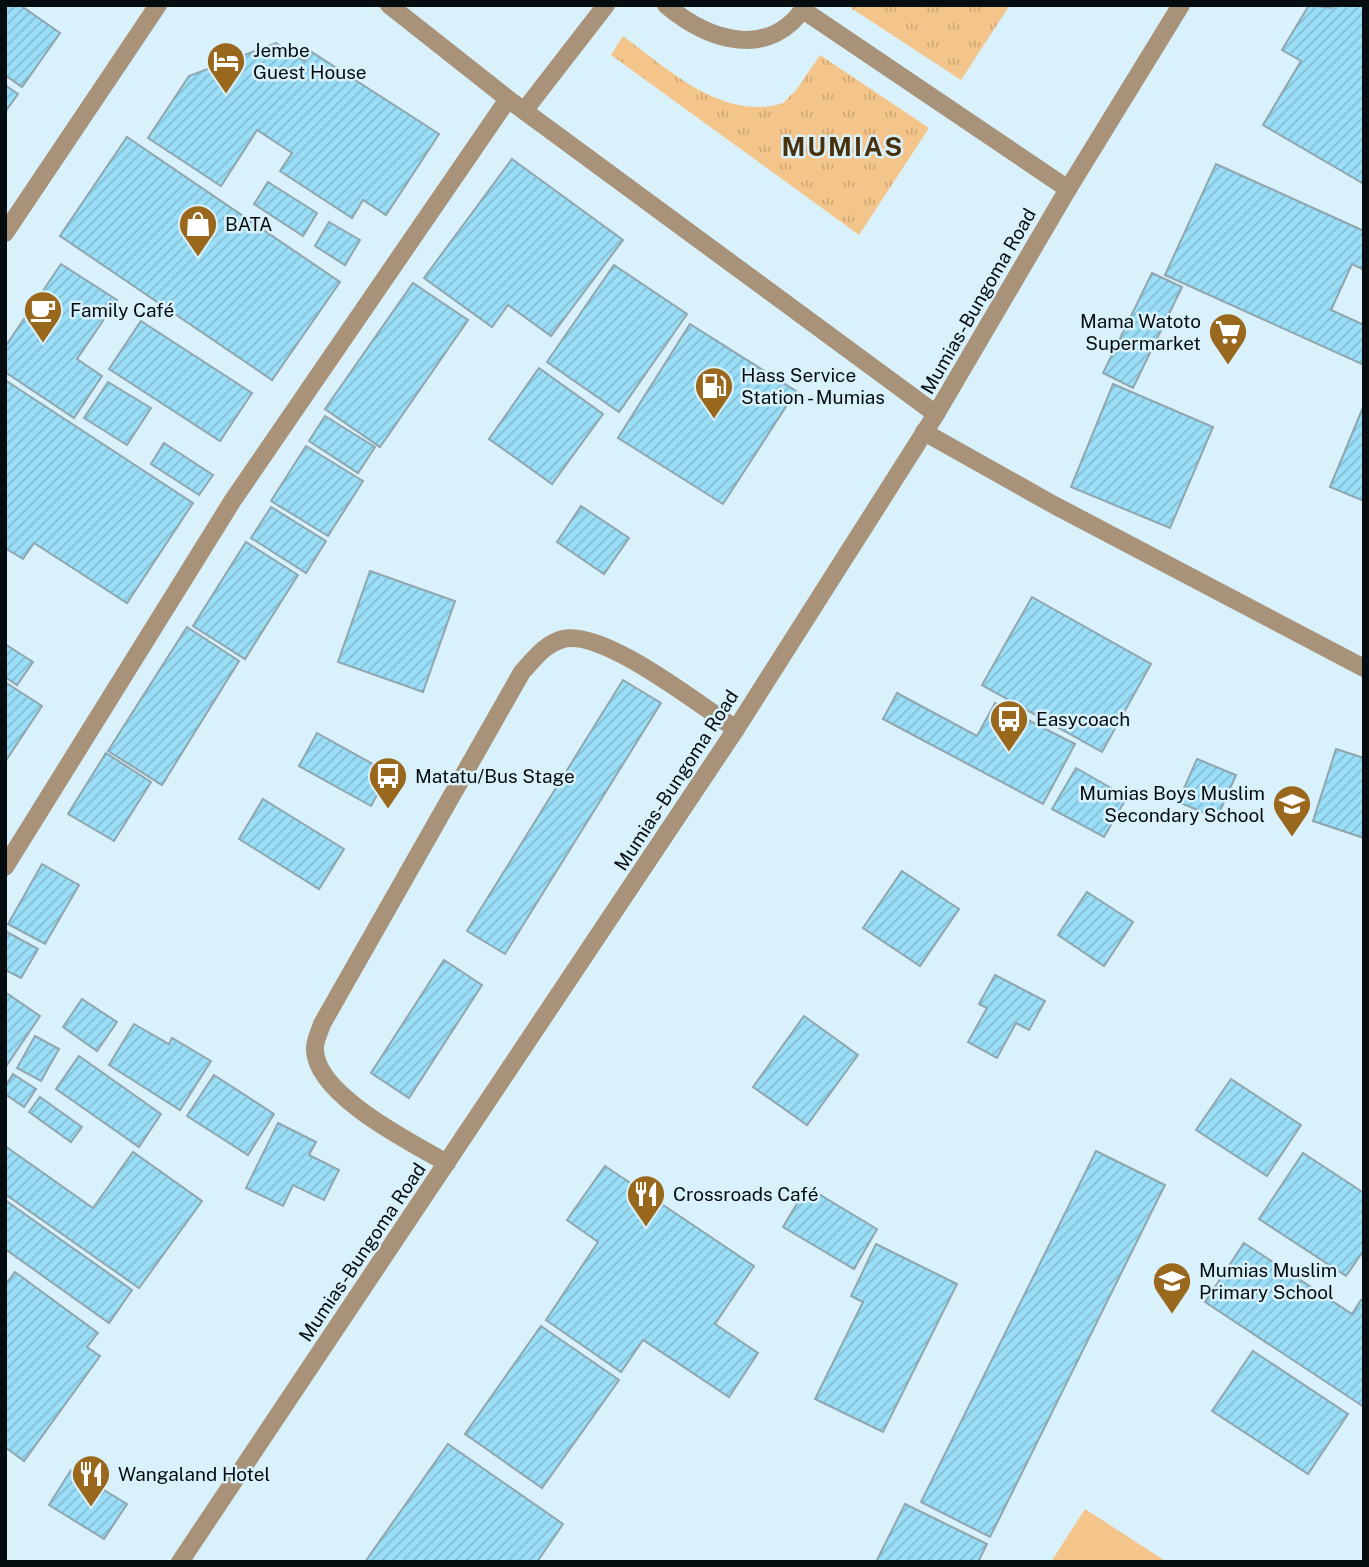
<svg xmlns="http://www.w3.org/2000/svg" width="1369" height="1567" viewBox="0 0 1369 1567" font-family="'Public Sans',sans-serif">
<defs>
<pattern id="grass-tufts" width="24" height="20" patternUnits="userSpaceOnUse" patternTransform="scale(1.75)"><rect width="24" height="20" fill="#f4c58b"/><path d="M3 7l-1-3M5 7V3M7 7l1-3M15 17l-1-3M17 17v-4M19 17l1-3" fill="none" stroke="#d0a877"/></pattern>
<pattern id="building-hatch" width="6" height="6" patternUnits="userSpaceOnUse" patternTransform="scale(1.75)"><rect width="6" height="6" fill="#9adef7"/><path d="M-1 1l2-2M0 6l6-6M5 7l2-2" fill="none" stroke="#83bdd3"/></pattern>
</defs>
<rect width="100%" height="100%" fill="#d9f1fb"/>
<g fill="url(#grass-tufts)">
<path d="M852,5H1010L961,80L851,8Z"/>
<path d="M623,36C668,69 723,122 783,103L797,89L820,55L929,128L859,235L611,55Z"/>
</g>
<path fill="#f4c58b" d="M1085,1509L1167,1562H1051Z"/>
<g fill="url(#building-hatch)" stroke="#8fa6af" stroke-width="2">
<path d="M5,5H20L60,33L22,87L5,75Z"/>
<path d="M1309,5L1332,8L1334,5H1364V184L1263,125L1301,61L1282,50Z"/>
<path d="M276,43L304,61L310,51L439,134L386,215L363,200L352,218L280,171L292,153L257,130L221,186L148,138L189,76Z"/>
<path d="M5,85L18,94L5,112Z"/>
<path d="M127,137L340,282L272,380L60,236Z"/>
<path d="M512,159L623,240L551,336L508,305L492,327L424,278Z"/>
<path d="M1216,164L1364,231V270L1352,264L1331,310L1364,325V365L1165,275Z"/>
<path d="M268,182L317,213L303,236L254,204Z"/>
<path d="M329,222L360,240L345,265L315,246Z"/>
<path d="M61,264L117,300L77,359L102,376L74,418L5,372V347Z"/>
<path d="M614,265L687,314L619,412L547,362Z"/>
<path d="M1152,273L1182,287L1133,388L1103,373Z"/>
<path d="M413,283L468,320L380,447L325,409Z"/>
<path d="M141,321L252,393L220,441L109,369Z"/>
<path d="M690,324L796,391L723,504L618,438Z"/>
<path d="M539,368L603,414L552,484L489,439Z"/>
<path d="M5,380L193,503L127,603L34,543L23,559L5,548Z"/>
<path d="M108,382L151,408L127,445L84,418Z"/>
<path d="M1113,384L1213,427L1170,528L1071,487Z"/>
<path d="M1364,405V501L1330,487Z"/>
<path d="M325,416L375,447L358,473L309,441Z"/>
<path d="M164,443L213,475L199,495L151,464Z"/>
<path d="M306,446L363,481L328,536L271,501Z"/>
<path d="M581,506L629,538L604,574L557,542Z"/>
<path d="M271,507L326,541L306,573L251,538Z"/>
<path d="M246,542L298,575L245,659L193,626Z"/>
<path d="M370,571L455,601L423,692L338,662Z"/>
<path d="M1032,597L1151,664L1102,752L982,685Z"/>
<path d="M187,627L239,661L162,785L108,751Z"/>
<path d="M5,644L33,662L17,685L5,677Z"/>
<path d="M623,680L661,703L505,954L467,931Z"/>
<path d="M5,682L42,706L5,762Z"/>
<path d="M897,693L977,736L995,703L1075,744L1043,804L883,719Z"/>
<path d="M317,733L389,773L371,806L299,766Z"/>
<path d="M1336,749L1364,758V838L1313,821Z"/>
<path d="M106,753L151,782L114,841L68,814Z"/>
<path d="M1197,759L1236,775L1217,818L1178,802Z"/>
<path d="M1076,768L1127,797L1104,837L1052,809Z"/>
<path d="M263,799L344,849L319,889L239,839Z"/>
<path d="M42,864L79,885L45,944L8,924Z"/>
<path d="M902,871L959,909L920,966L863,928Z"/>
<path d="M1087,892L1133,922L1104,966L1058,935Z"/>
<path d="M5,931L38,949L21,978L5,970Z"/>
<path d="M444,960L482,985L409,1098L371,1073Z"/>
<path d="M995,975L1045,1001L1029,1030L1016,1023L997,1058L968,1042L987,1008L979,1004Z"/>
<path d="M5,992L40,1016L5,1068Z"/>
<path d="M82,999L117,1022L97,1051L63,1027Z"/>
<path d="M804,1016L858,1055L807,1125L753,1087Z"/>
<path d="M134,1024L169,1044L172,1038L211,1061L180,1110L109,1065Z"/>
<path d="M35,1036L59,1049L41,1081L17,1068Z"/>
<path d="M79,1056L161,1114L139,1147L56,1089Z"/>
<path d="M13,1074L36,1089L24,1107L5,1094V1087Z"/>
<path d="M214,1075L274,1114L248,1155L187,1116Z"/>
<path d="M1231,1079L1301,1125L1267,1176L1196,1130Z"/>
<path d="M40,1097L82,1127L71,1142L29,1112Z"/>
<path d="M278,1123L316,1142L309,1155L339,1170L324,1200L293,1185L283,1206L246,1188Z"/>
<path d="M5,1146L93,1208L133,1152L202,1201L139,1288L5,1194Z"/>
<path d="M1096,1151L1165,1185L990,1537L921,1502Z"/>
<path d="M1303,1153L1364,1193V1250L1346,1276L1259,1219Z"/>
<path d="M605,1166L754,1266L715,1324L758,1353L729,1397L643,1340L621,1372L546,1320L598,1242L567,1220Z"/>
<path d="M807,1187L877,1229L854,1269L783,1227Z"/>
<path d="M5,1200L132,1290L109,1323L5,1249Z"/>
<path d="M1244,1243L1352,1314L1361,1300L1364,1301V1407L1205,1302Z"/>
<path d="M876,1244L957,1284L883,1432L815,1399L863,1302L851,1296Z"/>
<path d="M15,1272L98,1333L87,1347L100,1356L24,1461L5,1447V1285Z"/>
<path d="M541,1326L619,1380L542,1488L465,1434Z"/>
<path d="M1253,1351L1348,1414L1308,1474L1212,1411Z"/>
<path d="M448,1444L563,1524L537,1562H365Z"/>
<path d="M71,1470L127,1504L104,1539L49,1505Z"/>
<path d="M905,1504L987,1544L978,1562H876Z"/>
</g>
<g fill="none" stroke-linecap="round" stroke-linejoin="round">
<g stroke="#a8937a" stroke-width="18">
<path d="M389,5L508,99L936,414"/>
<path d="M666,5C709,41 770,61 806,5"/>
<path d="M803,10L1068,189"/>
<path d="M524,111L606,5"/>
<path d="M5,233L158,5"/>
<path d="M924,432L1054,505L1364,668"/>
<path d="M5,867L233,500L508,99"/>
<path d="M447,1163C412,1143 316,1095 315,1050C314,1042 320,1031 322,1024L522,672C535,658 545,644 563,639C604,629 701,706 736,729"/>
<path d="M180,1562L736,729L936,414L1068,189L1181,5"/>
</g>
</g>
<defs>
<g id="hotel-pin" transform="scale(2.0125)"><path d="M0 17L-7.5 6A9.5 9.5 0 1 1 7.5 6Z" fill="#9a681d" stroke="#d9f1fb"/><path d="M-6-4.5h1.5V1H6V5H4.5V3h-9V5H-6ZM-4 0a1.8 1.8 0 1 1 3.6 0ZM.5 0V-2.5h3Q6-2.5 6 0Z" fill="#fff"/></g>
<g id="shop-pin" transform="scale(2.0125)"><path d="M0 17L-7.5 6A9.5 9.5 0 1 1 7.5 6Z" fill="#9a681d" stroke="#d9f1fb"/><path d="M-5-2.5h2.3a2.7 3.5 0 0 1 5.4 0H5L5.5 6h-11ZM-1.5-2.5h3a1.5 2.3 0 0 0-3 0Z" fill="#fff"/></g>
<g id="cafe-pin" transform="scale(2.0125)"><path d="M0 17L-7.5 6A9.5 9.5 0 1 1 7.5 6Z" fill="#9a681d" stroke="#d9f1fb"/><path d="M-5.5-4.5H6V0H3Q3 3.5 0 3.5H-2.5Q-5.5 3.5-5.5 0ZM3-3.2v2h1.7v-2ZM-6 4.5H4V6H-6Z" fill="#fff"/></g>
<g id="supermarket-pin" transform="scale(2.0125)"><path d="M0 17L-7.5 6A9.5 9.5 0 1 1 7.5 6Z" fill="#9a681d" stroke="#d9f1fb"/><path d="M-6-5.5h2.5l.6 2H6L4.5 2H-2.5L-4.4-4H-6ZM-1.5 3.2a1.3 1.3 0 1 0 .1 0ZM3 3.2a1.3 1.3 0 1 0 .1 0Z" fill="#fff"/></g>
<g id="fuel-pin" transform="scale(2.0125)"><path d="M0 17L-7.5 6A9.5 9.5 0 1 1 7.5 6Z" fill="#9a681d" stroke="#d9f1fb"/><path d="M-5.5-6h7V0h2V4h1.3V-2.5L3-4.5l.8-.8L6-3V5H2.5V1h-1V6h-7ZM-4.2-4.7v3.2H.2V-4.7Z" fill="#fff"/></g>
<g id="bus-pin" transform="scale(2.0125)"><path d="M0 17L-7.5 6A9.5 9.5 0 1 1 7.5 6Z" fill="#9a681d" stroke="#d9f1fb"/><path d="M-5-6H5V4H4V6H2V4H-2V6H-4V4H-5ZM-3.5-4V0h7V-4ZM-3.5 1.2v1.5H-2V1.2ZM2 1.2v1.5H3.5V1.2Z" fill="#fff"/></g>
<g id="school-pin" transform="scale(2.0125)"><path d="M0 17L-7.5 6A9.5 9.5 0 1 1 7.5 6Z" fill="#9a681d" stroke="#d9f1fb"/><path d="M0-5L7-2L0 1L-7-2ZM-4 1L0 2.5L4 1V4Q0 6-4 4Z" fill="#fff"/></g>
<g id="restaurant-pin" transform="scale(2.0125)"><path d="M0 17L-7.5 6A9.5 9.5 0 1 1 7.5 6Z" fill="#9a681d" stroke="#d9f1fb"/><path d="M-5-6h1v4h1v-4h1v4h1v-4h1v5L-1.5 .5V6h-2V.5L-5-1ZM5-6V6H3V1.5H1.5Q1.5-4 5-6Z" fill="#fff"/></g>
</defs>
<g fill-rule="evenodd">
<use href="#hotel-pin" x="226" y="61"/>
<use href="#shop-pin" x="198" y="224"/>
<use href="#cafe-pin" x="43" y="310"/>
<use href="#supermarket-pin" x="1228" y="332"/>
<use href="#fuel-pin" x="714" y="386"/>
<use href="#bus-pin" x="1009" y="719"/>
<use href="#bus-pin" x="388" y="776"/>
<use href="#school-pin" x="1292" y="804"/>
<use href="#restaurant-pin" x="646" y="1194"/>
<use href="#school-pin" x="1172" y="1281"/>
<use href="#restaurant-pin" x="91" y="1474"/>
</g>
<g text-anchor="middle" stroke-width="5" stroke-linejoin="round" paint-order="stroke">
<g font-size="19" fill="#050d10" stroke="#d9f1fb" text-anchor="start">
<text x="253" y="57">Jembe<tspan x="253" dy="22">Guest House</tspan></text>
<text x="225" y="231">BATA</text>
<text x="70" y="317">Family Café</text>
<text x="1201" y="328" text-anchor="end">Mama Watoto<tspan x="1201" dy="22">Supermarket</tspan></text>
<text x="741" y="382">Hass Service<tspan x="741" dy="22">Station - Mumias</tspan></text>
<text x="1036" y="726">Easycoach</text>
<text x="415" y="783">Matatu/Bus Stage</text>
<text x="1265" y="800" text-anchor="end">Mumias Boys Muslim<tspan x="1265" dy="22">Secondary School</tspan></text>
<text x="673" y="1201">Crossroads Café</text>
<text x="1199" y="1277">Mumias Muslim<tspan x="1199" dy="22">Primary School</tspan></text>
<text x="118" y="1481">Wangaland Hotel</text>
</g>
<g font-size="19" fill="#050d10" stroke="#d9f1fb">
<text transform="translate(978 301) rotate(-60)" y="7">Mumias-Bungoma Road</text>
<text transform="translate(676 780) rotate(-57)" y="7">Mumias-Bungoma Road</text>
<text transform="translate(362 1252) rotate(-56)" y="7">Mumias-Bungoma Road</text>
</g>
<g font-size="26" font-weight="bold" letter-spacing="2" fill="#4a310e" stroke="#d9f1fb">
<text x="843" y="156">MUMIAS</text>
</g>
</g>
<rect width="1369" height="1567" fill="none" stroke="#050d10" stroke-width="14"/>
</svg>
